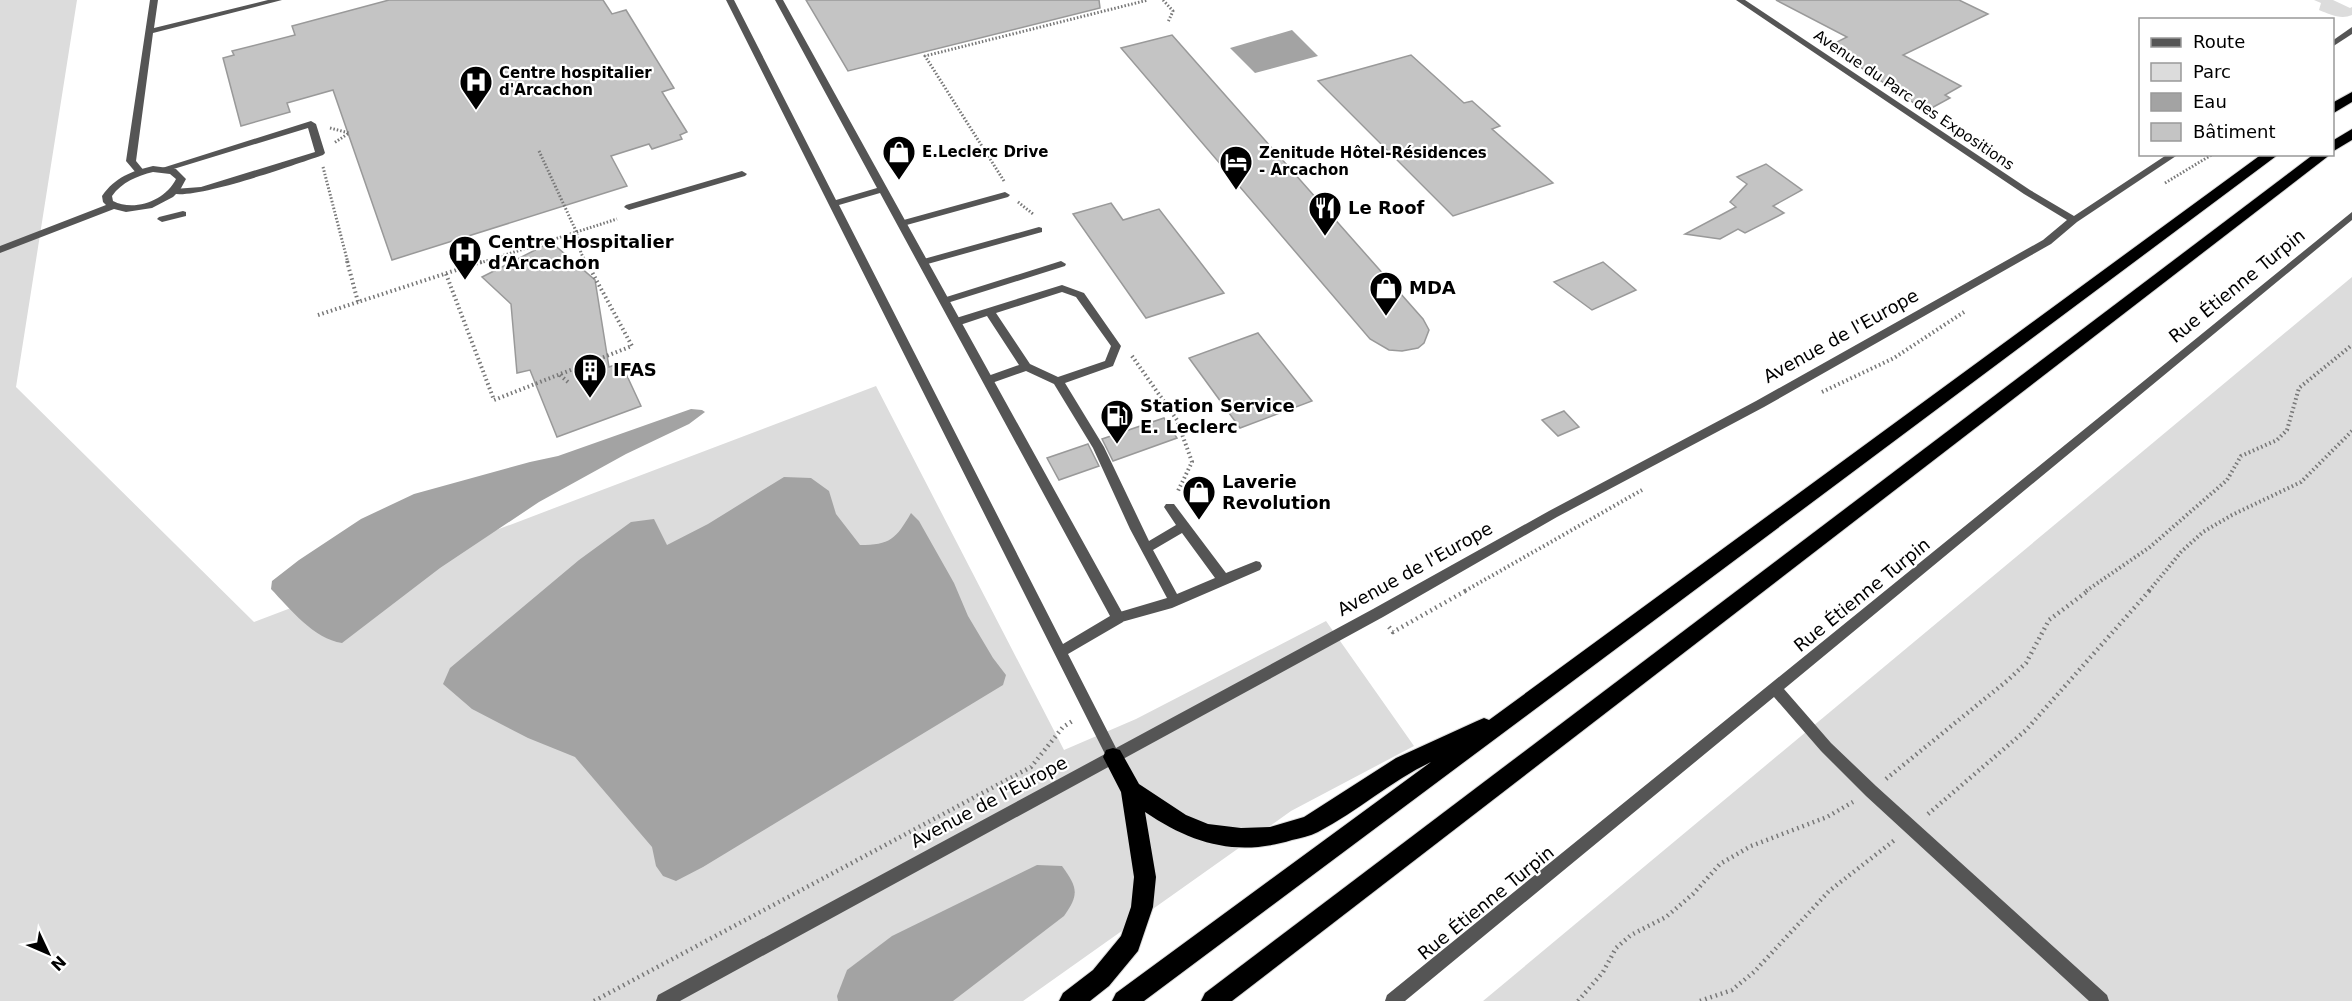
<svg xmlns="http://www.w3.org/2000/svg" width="2352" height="1001" viewBox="0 0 2352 1001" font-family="'DejaVu Sans',sans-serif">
<rect width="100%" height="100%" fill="#fff"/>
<g fill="#dcdcdc">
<path d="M0,0H77L16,387L254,622L876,386L1064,750L1136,719L1326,621L1414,746L1291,811L1023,1001H0Z"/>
<path d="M2314,0H2333L2350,8L2352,7V15C2341,20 2329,14 2319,10L2321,3Z"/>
<path d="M2352,277V1001H1483Z"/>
</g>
<g fill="#a3a3a3">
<path d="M1292,30L1318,56L1255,73L1230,48Z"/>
<path d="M691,409L702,410L705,412L689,424L626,454L539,502L440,568L342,643C314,639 290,609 271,589L272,581L299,560L361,519L414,494L530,462L558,456Z"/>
<path d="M784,477L811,478L829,491L836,514L860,545C890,545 896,539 911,513L919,521L954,583L968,616L993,658L1006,675L1003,685L703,867L676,881L663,876L656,866L652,847L575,757L528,738L472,709L443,684L450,668L579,560L631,522L654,519L667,545L708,524Z"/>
<path d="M1037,865L1062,866C1077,887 1080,894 1064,916L953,1001H838L837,996L847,970L892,936Z"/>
</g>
<g fill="#c4c4c4" stroke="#999" stroke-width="1.5">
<path d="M389,0H603L612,14L626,10L674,88L662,92L687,132L680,135L682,139L652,149L649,144L611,156L627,186L392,260L333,90L287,103L290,112L241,126L223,58L234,55L232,51L295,35L292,26Z"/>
<path d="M806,0H1099L1100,8L848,71Z"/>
<path d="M1776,0H1959L1988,14L1903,55L1961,86L1945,95L1950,98L1926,111L1829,46L1847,37Z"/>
<path d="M1172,35L1423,319L1429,330L1424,343L1418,348L1402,351L1389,350L1370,339L1121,48Z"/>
<path d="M1411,55L1464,103L1472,101L1500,126L1492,129L1553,183L1453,216L1318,81Z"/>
<path d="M1766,164L1802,190L1773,206L1784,213L1745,233L1738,229L1720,239L1685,234L1736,207L1730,202L1747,184L1737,177Z"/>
<path d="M1111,203L1123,220L1159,209L1224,293L1146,318L1073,214Z"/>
<path d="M551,242L595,280L609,367L621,363L641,406L557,437L530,370L517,373L511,304L482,277Z"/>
<path d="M1603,262L1636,290L1592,310L1554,282Z"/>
<path d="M1258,333L1312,401L1240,428L1189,358Z"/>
<path d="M1564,411L1579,427L1558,436L1542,420Z"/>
<path d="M1164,418L1177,438L1113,461L1102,439Z"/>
<path d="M1088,444L1099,466L1059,480L1047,458Z"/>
</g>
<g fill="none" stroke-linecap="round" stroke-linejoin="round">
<g stroke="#dbdbdb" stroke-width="2">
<g id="highway">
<path d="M2352,92V102L2332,114V103Z"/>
<path d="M2352,129V140L2332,152V141Z"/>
<path d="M2262,154H2279L1144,1001H1112L1116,993L1431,762C1391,781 1358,811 1318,832C1310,836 1301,838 1292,840C1237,857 1192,844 1145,812L1156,877L1153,907L1138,951L1109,986L1090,1001H1059L1063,993L1093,970L1121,936L1131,907L1134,877L1121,792L1103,757L1106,750L1113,748L1120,750L1139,784L1186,815L1208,824L1241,828L1270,827L1304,817L1396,758L1477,721L1484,718L1489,720Z"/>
<path d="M2314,154H2331L1232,1001H1201L1205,993Z"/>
</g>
</g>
<g stroke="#777" stroke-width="3" stroke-dasharray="1.5 2" stroke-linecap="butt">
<path d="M1163,0L1173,11L1168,22"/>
<path d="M330,128L349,133L334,143"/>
<path d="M539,151L576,231L581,253L586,263"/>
<path d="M323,167L348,263"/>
<path d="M1004,181L925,56L1148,0"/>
<path d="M2165,183L2213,154"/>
<path d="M1018,202L1033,214"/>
<path d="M501,256L511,263"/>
<path d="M480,263L617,219"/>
</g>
<g stroke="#777" stroke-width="4" stroke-dasharray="1.5 3" stroke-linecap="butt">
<path d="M347,261L358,302L484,261"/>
<path d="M509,261L511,263"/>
<path d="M446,274L494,400L632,346L586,261"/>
<path d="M318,315L358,302"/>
<path d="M1132,356L1177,420L1192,462L1177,493"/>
<path d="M560,375L568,382"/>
<path d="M1822,392L1894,358L1964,312"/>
<path d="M1465,591L1642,490"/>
<path d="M2086,591L2150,547L2227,480L2241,456L2277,440L2287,430L2299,388L2352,345"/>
<path d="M2149,591L2181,552L2203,532L2232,515L2301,482L2352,431"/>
</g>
<g stroke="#777" stroke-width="4.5" stroke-dasharray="1.5 4" stroke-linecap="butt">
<path d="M1389,627L1393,632L1467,590"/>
<path d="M1886,779L2008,680L2026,663L2049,620L2089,590"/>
<path d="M1928,814L2026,730L2150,590"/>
<path d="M594,1001L1031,767L1063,727L1074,720"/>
<path d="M1578,1001L1603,972L1616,948L1631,935L1666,917L1693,894L1720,864L1751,846L1827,817L1853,802"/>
<path d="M1700,1001L1732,990L1754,972L1829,891L1896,839"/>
</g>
<g fill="#555" fill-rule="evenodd">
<path d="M150,0H158L154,28L268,0H282L153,33L136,161L145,172L140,175L137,174L126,161Z"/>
<path d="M311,121L316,124L325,153L323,155C299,163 186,204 169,192L174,189L201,187L315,152L308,128L167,171L164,172L159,169Z"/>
<path d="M742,171L747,174L745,176L629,210L624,207L626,205Z"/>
<path d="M1005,192L1010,195L1008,197L903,226L898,223L900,221Z"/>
<path d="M183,211L186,212V216L162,222L157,219L159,217Z"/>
<path d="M1039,227L1042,228V232L924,265L919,262L920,260Z"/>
<path d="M1061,261L1066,264L1065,266L944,304L939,301L940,299Z"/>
<path d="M1062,285L1084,293L1121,346L1113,366L1065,383L1104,447L1149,541L1176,525L1164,507L1166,504H1174L1226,573L1256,561L1260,562L1262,566L1260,570L1172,608L1118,623L1113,622L1112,618L1113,614L1167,598L1130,529L1093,448L1054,384L1026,371L989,384L985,383L983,380L985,377L1019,365L987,316L957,326L952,322L953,319ZM1062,292L1076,297L1111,346L1105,361L1058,377L1030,364L996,313ZM1182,533L1215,578L1177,594L1153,550Z"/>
</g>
<g fill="#555" fill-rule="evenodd">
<path d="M726,0H734L836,200L877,188L775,0H783L1123,614L1124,618L1123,622L1068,654L1116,748L1373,609L1549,511L1756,401L2043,240L2067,220L2024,194L1736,0H1745L2030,190L2074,216L2168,154H2179L2077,222L2051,244L1764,407L1557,517L1383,617L680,1001H656L658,995L1105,754ZM880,193L1110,616L1063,644L839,205Z"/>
<path d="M2352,27V34L2332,47V41Z"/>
<path d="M153,166L176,169L186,179L180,190L173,197L152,208L126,212L114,209L0,253V246L106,205L103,202L102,196C115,177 132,171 153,166ZM153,172L170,174L176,179C165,201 134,212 113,201L112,196C122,182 137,176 153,172Z"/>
<path d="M2352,212V220L1784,689L1831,743L1876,786L2107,995L2109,1001H2089L1866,796L1821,751L1774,697L1405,1001H1385L1387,995Z"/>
</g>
<use href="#highway" fill="#000" fill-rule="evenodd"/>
</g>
<defs>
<g id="hospital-pin" transform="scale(1.725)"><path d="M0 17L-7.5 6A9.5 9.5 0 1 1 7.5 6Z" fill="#000" stroke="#fff"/><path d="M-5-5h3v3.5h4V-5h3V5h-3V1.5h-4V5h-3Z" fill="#fff"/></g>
<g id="shop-pin" transform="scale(1.725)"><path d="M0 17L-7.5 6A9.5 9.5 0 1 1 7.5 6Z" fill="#000" stroke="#fff"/><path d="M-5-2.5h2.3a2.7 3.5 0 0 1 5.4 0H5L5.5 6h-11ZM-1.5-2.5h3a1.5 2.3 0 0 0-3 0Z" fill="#fff"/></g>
<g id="hotel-pin" transform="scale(1.725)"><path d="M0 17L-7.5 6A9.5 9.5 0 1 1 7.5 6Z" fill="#000" stroke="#fff"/><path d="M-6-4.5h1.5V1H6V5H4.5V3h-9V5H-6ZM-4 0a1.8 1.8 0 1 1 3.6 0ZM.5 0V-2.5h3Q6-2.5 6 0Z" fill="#fff"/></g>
<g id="restaurant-pin" transform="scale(1.725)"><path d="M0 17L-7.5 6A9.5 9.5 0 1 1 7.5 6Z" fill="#000" stroke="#fff"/><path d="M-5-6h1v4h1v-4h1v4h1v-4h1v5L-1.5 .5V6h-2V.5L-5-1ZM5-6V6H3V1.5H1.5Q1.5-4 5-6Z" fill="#fff"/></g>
<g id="building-pin" transform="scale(1.725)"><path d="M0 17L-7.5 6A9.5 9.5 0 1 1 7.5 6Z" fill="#000" stroke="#fff"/><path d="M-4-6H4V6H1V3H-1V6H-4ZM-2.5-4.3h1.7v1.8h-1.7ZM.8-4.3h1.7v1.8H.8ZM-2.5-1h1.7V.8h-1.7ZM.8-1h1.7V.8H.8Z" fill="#fff"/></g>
<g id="fuel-pin" transform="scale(1.725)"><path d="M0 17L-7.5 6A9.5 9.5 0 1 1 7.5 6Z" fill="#000" stroke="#fff"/><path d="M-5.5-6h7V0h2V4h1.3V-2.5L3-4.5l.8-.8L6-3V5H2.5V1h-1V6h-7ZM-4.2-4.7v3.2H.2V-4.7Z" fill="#fff"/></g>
</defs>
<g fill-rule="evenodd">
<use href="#hospital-pin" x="476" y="82"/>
<use href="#shop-pin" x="899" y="152"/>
<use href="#hotel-pin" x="1236" y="162"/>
<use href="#restaurant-pin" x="1325" y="208"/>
<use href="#hospital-pin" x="465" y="252"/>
<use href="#shop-pin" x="1386" y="288"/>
<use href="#building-pin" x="590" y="370"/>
<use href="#fuel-pin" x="1117" y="416"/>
<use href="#shop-pin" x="1199" y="492"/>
</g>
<g text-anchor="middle" stroke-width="4.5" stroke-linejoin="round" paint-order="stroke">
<g font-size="15" font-weight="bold" fill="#000" stroke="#fff" text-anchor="start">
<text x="499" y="78">Centre hospitalier<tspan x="499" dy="17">d'Arcachon</tspan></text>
<text x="922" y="157">E.Leclerc Drive</text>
<text x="1259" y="158">Zenitude Hôtel-Résidences<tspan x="1259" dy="17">- Arcachon</tspan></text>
</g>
<g font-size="15" fill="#000" stroke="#fff">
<text transform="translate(1914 100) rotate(34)" y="5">Avenue du Parc des Expositions</text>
</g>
<g font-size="18" font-weight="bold" fill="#000" stroke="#fff" text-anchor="start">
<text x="1348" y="214">Le Roof</text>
<text x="488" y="248">Centre Hospitalier<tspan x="488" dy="21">d‘Arcachon</tspan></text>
<text x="1409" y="294">MDA</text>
<text x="613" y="376">IFAS</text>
<text x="1140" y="412">Station Service<tspan x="1140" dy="21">E. Leclerc</tspan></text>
<text x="1222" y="488">Laverie<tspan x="1222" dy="21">Revolution</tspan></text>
</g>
<g font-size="18" fill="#000" stroke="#fff">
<text transform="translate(2237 286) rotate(-39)" y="6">Rue Étienne Turpin</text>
<text transform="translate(1841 336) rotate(-29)" y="6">Avenue de l'Europe</text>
<text transform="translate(1415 569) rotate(-29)" y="6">Avenue de l'Europe</text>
<text transform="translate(1862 595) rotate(-39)" y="6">Rue Étienne Turpin</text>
<text transform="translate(989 802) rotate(-28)" y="6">Avenue de l'Europe</text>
<text transform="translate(1486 903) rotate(-39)" y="6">Rue Étienne Turpin</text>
</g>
</g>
<rect x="2139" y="18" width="195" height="138" fill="#ffffff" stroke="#999999" stroke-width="1.5"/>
<rect x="2151" y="38" width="30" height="9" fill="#555555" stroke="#999999" stroke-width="1.5"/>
<text x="2193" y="48" font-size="18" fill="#000000">Route</text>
<rect x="2151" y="63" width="30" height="18" fill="#dcdcdc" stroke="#999999" stroke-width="1.5"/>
<text x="2193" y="78" font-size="18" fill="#000000">Parc</text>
<rect x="2151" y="93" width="30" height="18" fill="#a3a3a3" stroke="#999999" stroke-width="1.5"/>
<text x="2193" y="108" font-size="18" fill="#000000">Eau</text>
<rect x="2151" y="123" width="30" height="18" fill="#c4c4c4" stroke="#999999" stroke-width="1.5"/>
<text x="2193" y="138" font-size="18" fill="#000000">Bâtiment</text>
<g transform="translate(48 953) rotate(134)" stroke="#ffffff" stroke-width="4.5" paint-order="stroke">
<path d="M0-4.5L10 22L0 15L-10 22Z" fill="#000000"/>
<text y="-9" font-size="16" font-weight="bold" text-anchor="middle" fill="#000000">N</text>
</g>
</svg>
